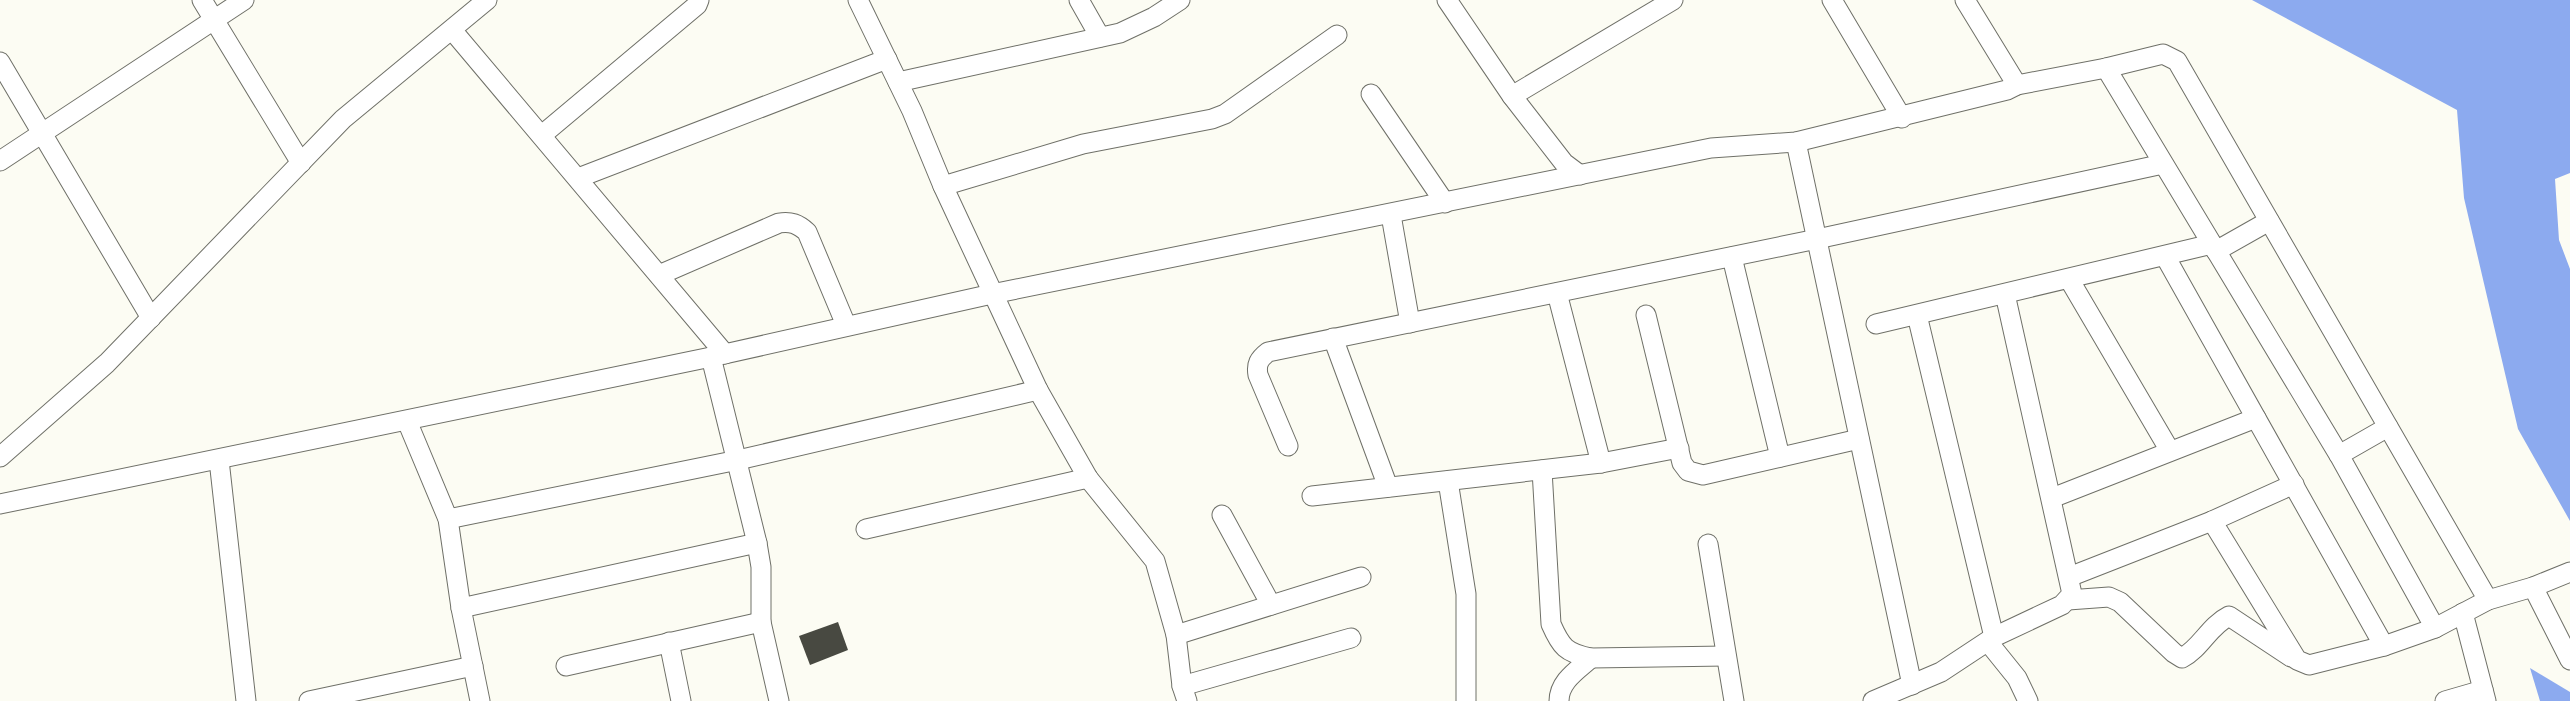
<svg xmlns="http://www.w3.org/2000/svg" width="2570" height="701" viewBox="0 0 2570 701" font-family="'Alegreya Sans',sans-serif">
<rect width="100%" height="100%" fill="#fcfcf3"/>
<g fill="#8caaef">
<path d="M2252,0H2570V173L2555,179L2559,240L2570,269V521L2518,429L2464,198L2457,110Z"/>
<path d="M2530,668L2570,692V701H2540Z"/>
</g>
<path fill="#484941" d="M838,622L848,650L810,665L799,636Z"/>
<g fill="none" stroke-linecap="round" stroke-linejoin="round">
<g stroke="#6f7068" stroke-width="21">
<g id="minor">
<path d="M202,0L301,163"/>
<path d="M858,0L912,111L943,186L1038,390L1088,478L1155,561L1176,635L1182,686L1187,701"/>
<path d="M1079,0L1100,37"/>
<path d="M1447,0L1512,96L1564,163L1580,175"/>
<path d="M1832,0L1902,118"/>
<path d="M1965,0L2017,85"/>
<path d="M452,30L725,354"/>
<path d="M0,62L151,318"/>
<path d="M2106,68L2339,455L2435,628"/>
<path d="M898,82L1120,33L1154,17L1180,0"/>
<path d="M1371,94L1445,203"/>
<path d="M1512,96L1673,0"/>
<path d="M542,135L697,5L699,0"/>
<path d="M1796,142L1912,685"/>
<path d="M0,161L244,0"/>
<path d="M578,178L887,59"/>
<path d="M943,186L1083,144L1212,119L1225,114L1337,35"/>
<path d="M1391,215L1410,323"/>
<path d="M2216,251L2269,221"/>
<path d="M2165,256L2384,646"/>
<path d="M1732,257L1780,457"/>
<path d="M659,275L779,223C791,221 798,224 807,232L846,325"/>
<path d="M2069,279L2170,451"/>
<path d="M1557,293L1601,463"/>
<path d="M1646,315L1682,463L1688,471L1703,475L1859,439"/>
<path d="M1917,315L1994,637"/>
<path d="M1876,324L2212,244"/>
<path d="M1333,338L1388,487"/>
<path d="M711,357L757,543L761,567V622L779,701"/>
<path d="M407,421L448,519L461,608L480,701"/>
<path d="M1288,446L1258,375C1256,364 1259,359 1268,352L1817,239L2163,164"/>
<path d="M2339,455L2388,427"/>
<path d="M0,457L107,363L343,119L487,0"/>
<path d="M219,460L246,701"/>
<path d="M1542,470L1551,624C1561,647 1566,653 1591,658L1726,656"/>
<path d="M1448,481L1466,594V701"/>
<path d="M1312,496L1601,463L1679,448"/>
<path d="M2052,498L2256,418"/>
<path d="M0,504L711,357L992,294L1711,148L1796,142L2007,90L2017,85L2106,68L2163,54L2177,61L2488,600"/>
<path d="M1222,515L1271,605"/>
<path d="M448,519L738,460L1038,390"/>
<path d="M2212,521L2297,660L2309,665L2384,646L2435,628L2488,600L2533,587L2570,572"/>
<path d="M866,529L1088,478"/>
<path d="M1708,544L1734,701"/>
<path d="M2069,577L2212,521L2294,484"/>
<path d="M2533,587L2570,660"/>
<path d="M2068,600L2109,597L2120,602L2174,653L2182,658C2201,648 2209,626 2229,616L2291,657"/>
<path d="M461,608L757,543"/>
<path d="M2463,613L2486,701"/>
<path d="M1176,635L1361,577"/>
<path d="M669,642L681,701"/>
<path d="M1988,642L2017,678L2028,701"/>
<path d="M566,666L761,622"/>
<path d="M1182,686L1351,638"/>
<path d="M309,701L473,666"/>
<path d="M1559,701C1559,681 1578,670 1591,658"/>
<path d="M1873,701L1941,672L1994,637L2062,605L2072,594L2005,294"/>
<path d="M2445,701L2483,690"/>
</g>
</g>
<use href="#minor" stroke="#fff" stroke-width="19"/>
</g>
</svg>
